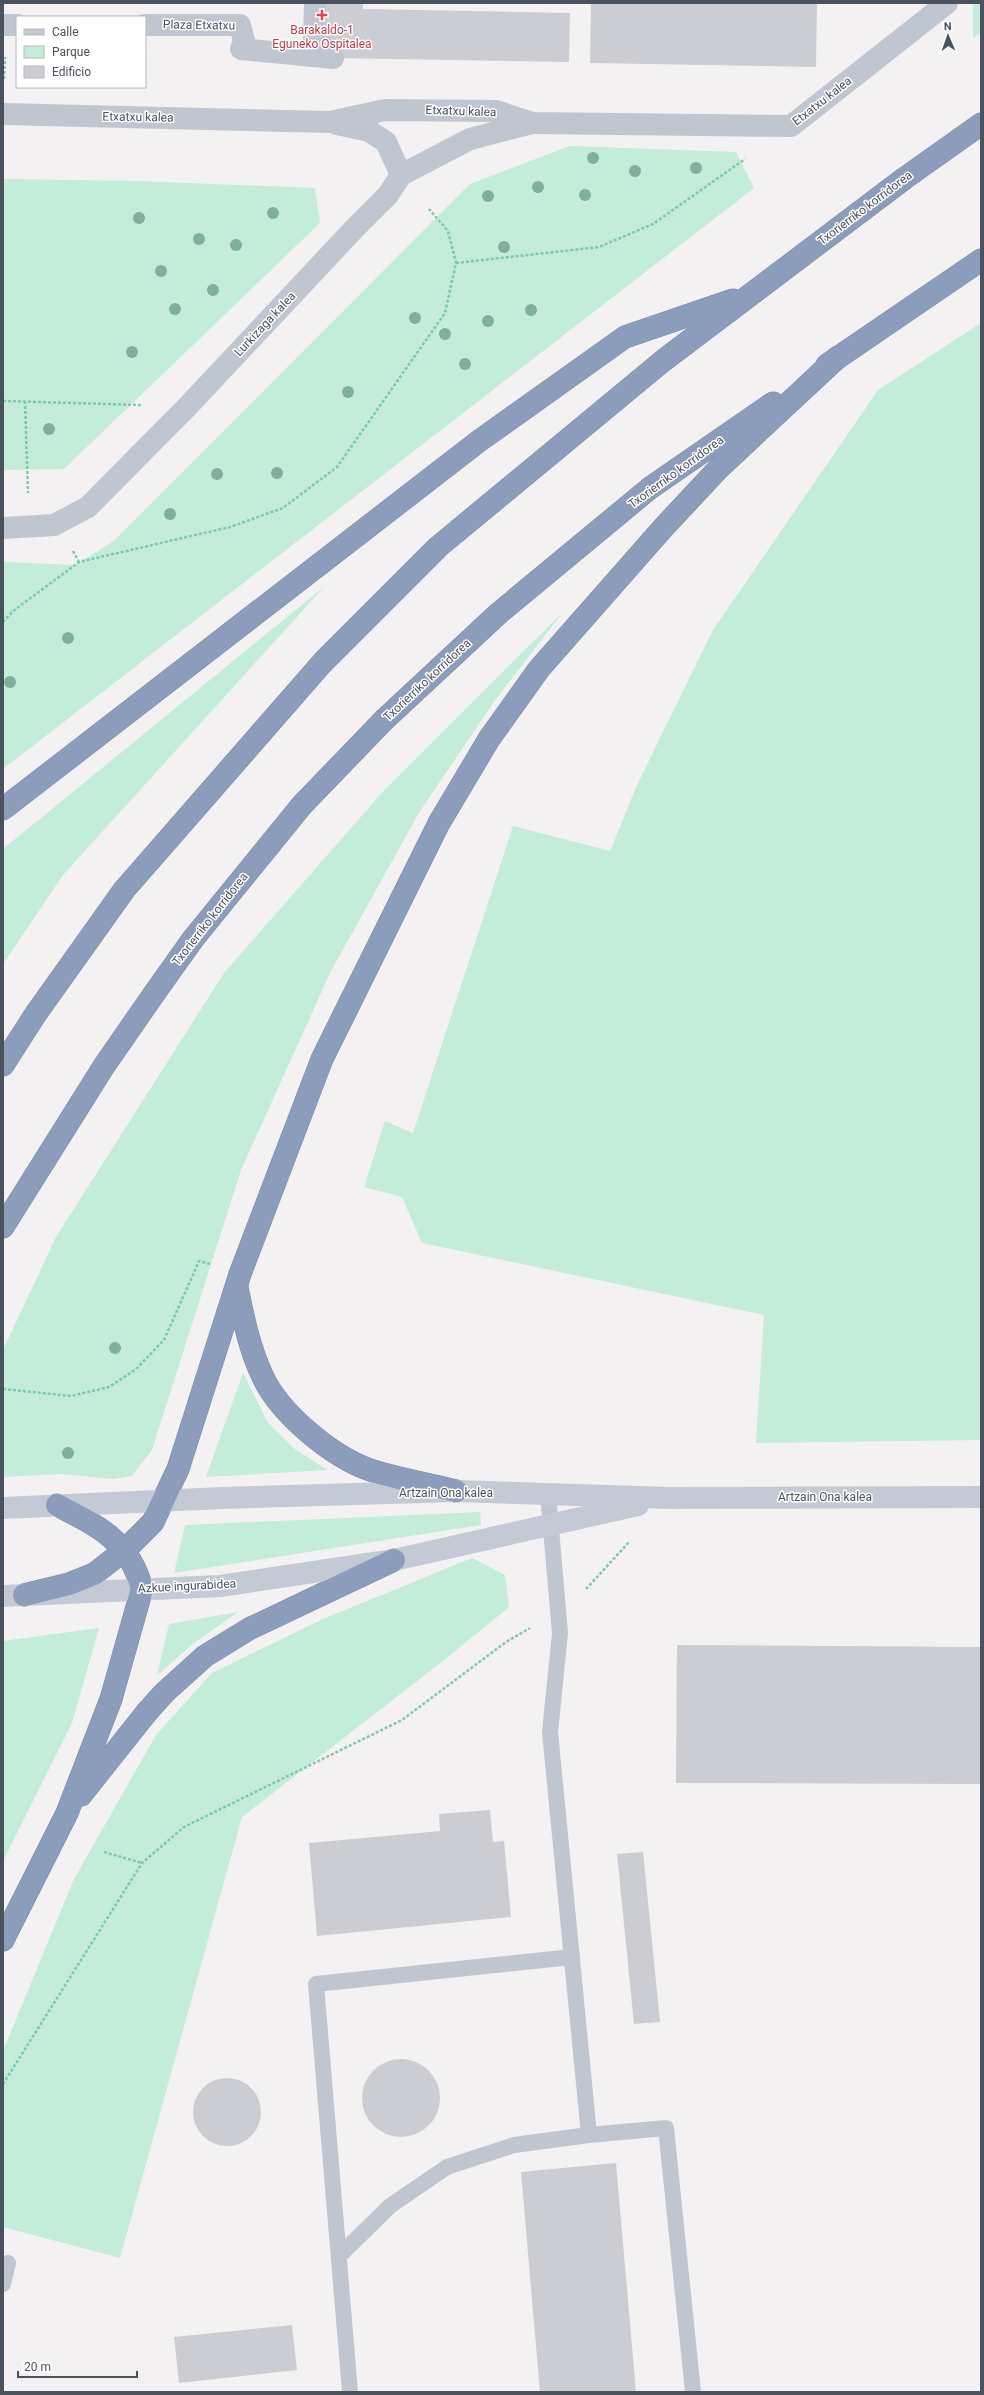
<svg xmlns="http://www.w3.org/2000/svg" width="984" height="2395" viewBox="0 0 984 2395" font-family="Roboto,sans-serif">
<rect width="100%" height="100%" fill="#f3f1f1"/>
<g fill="#c3edd9">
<path d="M973,3H981V33L973,38Z"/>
<path d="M570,146L736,152L754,188L3,769V562L75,565L114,541L470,184Z"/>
<path d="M3,179L140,181L315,188L320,223L64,469L3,470Z"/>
<path d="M981,323V1440L756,1443L764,1315L422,1243L402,1197L364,1187L385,1121L413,1133L513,826L610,851L637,785L713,630L878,390Z"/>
<path d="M325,586L63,875L3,964V849Z"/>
<path d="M563,612L496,699L420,811L330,973L241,1170L152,1450L132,1476L113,1479L61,1474L3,1477V1350L56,1237L224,973L380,795Z"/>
<path d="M243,1373L268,1423L296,1450L328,1470L206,1477Z"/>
<path d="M480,1512L481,1525L174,1573L185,1525Z"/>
<path d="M472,1558L505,1575L509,1607L448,1657L242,1817L120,2258L3,2227V2051L74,1879L156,1735L212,1673L323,1619Z"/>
<path d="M238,1612L194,1643L157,1675L169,1624Z"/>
<path d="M99,1628L72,1723L3,1861V1641Z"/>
</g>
<g fill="#cbcdd3">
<path d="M315,3H363V9L570,13L569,62L333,58Z"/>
<path d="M591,3H817L816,67L590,63Z"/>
<path d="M677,1645L981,1647V1784L676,1783Z"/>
<path d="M490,1810L493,1842L504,1841L511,1917L317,1936L309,1843L440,1831L439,1814Z"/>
<path d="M643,1852L660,2022L634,2024L617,1854Z"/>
<circle cx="401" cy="2098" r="39"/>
<circle cx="227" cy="2112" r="34"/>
<path d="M616,2163L636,2392H540L521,2172Z"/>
<path d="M292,2325L297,2370L179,2383L174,2337Z"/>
</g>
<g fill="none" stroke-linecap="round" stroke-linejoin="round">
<g stroke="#7888a8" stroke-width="23">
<g id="highway">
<path d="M827,365L981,260"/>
<path d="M3,809L479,441L625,337L733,300"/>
<path d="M3,1065L35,1015L124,890L323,662L438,547L664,360L905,178L981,124"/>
<path d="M3,1227L104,1066L156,991L193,939L302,805L384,720L499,613L650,488L773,403"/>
<path d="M237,1287C243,1317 249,1347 262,1375C279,1413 331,1456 370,1470C398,1479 428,1484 456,1491"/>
<path d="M24,1595L69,1584L94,1574L125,1550L153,1522L178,1469L240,1274L322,1059L439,823L489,739L539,669L663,528L719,468L838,357"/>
<path d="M81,1795L147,1712L164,1693L205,1656L249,1629L394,1560"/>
<path d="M3,1940L67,1813L111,1699L142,1589C130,1541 98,1526 57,1505"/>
</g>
</g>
<g stroke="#7dc9ae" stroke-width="2.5" stroke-dasharray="3 2" stroke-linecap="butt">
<path d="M4,79L5,57"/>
<path d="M456,263L599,247L653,224L745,159"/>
<path d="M3,401L142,405"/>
<path d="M25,401L28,493"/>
<path d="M73,551L79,562"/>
<path d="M3,622L13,611L79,562L230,527L283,508L337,467L445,313L456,263L448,231L429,209"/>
<path d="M3,1389L71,1396L109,1387L135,1370L164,1340L199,1261L210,1264"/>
<path d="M586,1589L630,1541"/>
<path d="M104,1852L142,1863"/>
<path d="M3,2084L142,1863L184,1827L402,1720L506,1642L530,1628"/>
</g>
<g stroke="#c0c6cf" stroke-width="16">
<path d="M548,1494L560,1633L550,1732L589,2135L666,2128L693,2392"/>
<path d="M339,2256L390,2206L447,2167L514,2145L589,2135"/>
<path d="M3,2284L8,2263"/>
<path d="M350,2392L316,1984L572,1957"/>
</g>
<g stroke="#c0c6cf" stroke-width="22">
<path d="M3,25H17"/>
<path d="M145,25H240L244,41L241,49L333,58L317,38H314L315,3"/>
<path d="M3,114L330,122L385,110L496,111L532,123L791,126L947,3"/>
<path d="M337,124L369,131L386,142L401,175"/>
<path d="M3,528L54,525L88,507L187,407L354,229L388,195L401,175L470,139L532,123"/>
</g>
<g stroke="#c3cad6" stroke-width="22">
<path d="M3,1508L223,1498L456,1491L669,1498L981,1497"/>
<path d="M3,1596L220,1586L394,1560L638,1505"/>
</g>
<use href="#highway" stroke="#8c9dbc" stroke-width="22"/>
</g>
<g fill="#7eb09d">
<circle cx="593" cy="158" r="6"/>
<circle cx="696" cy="168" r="6"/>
<circle cx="635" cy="171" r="6"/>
<circle cx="538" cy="187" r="6"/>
<circle cx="585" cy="195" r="6"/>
<circle cx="488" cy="196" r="6"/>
<circle cx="273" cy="213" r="6"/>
<circle cx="139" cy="218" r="6"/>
<circle cx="199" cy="239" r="6"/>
<circle cx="236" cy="245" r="6"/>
<circle cx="504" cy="247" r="6"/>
<circle cx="161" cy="271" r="6"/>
<circle cx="213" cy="290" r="6"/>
<circle cx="175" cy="309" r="6"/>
<circle cx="531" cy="310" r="6"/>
<circle cx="415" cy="318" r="6"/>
<circle cx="488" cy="321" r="6"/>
<circle cx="445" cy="334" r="6"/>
<circle cx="132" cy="352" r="6"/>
<circle cx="465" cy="364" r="6"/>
<circle cx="348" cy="392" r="6"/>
<circle cx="49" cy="429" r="6"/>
<circle cx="277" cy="473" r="6"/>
<circle cx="217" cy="474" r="6"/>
<circle cx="170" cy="514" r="6"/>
<circle cx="68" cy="638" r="6"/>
<circle cx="10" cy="682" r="6"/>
<circle cx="115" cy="1348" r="6"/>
<circle cx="68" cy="1453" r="6"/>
</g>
<path fill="#e0444e" stroke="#fff" stroke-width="1.5" d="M320 9h4v4h4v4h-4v4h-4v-4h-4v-4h4z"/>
<g text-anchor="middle" stroke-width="3" stroke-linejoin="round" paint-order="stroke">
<g font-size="12" fill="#4a525d" stroke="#fff">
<text transform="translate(199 25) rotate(1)" y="4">Plaza Etxatxu</text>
<text transform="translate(822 101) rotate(-38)" y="4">Etxatxu kalea</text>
<text transform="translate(461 111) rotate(2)" y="4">Etxatxu kalea</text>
<text transform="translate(138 117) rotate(1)" y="4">Etxatxu kalea</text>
<text transform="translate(865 208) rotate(-37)" y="4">Txorierriko korridorea</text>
<text transform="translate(265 324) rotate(-47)" y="4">Lurkizaga kalea</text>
<text transform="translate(676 472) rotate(-36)" y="4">Txorierriko korridorea</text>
<text transform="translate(427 680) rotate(-43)" y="4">Txorierriko korridorea</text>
<text transform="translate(210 919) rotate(-52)" y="4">Txorierriko korridorea</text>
<text x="446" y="1497">Artzain Ona kalea</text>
<text x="825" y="1501">Artzain Ona kalea</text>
<text transform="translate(187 1586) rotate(-3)" y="4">Azkue ingurabidea</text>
</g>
<g font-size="12" fill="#be3a42" stroke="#fff">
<text x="322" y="34">Barakaldo-1<tspan x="322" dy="14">Eguneko Ospitalea</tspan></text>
</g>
</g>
<rect width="984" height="2395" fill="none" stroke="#4a525d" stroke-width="8"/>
<rect x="16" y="16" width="130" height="72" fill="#ffffff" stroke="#b7babe"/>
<rect x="24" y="29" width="20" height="6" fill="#c3cad6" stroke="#b7babe"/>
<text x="52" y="36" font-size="12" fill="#4a525d">Calle</text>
<rect x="24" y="46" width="20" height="12" fill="#c3edd9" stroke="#b7babe"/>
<text x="52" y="56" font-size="12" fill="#4a525d">Parque</text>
<rect x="24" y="66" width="20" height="12" fill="#cbcdd3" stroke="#b7babe"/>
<text x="52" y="76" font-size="12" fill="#4a525d">Edificio</text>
<g transform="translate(948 36) rotate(358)" stroke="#ffffff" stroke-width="3" paint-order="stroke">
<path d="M0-3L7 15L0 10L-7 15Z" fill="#4a525d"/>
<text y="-6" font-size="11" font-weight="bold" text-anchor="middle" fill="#4a525d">N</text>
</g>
<path d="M18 2371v6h119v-6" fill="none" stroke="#4a525d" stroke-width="2"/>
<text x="24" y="2371" font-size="12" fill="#4a525d" stroke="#ffffff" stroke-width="3" paint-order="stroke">20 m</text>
</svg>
